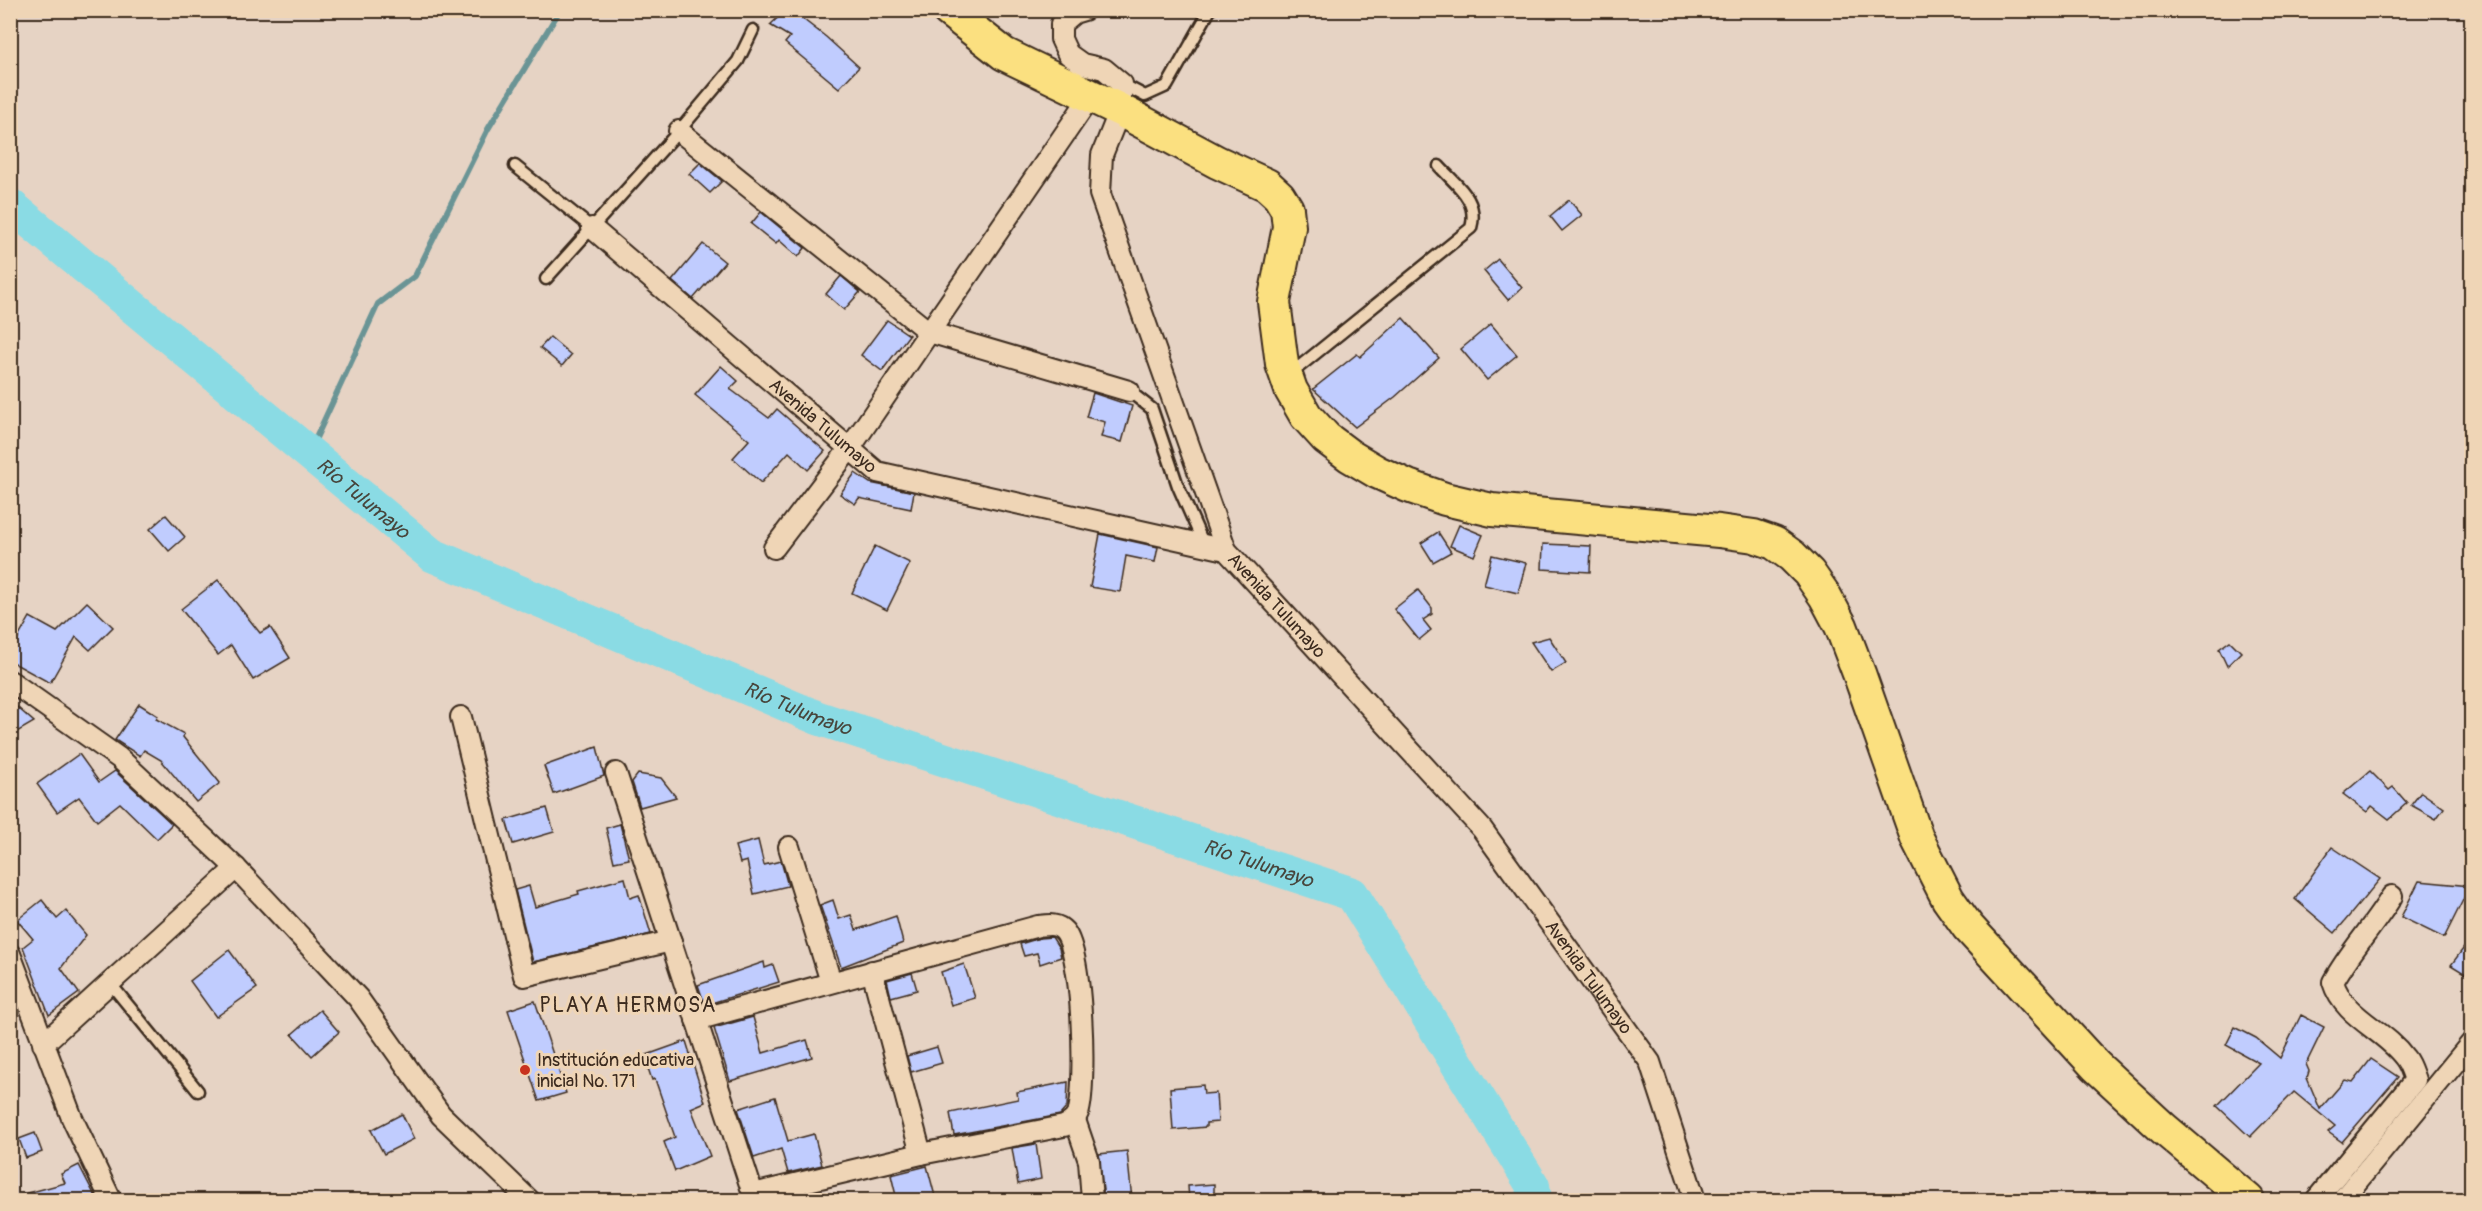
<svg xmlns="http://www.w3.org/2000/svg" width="2482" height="1211" viewBox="0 0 2482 1211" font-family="Pangolin,sans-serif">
<rect width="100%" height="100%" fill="#e6d3c4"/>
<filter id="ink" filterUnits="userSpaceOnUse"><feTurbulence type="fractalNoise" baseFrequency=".0167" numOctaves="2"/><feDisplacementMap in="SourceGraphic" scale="12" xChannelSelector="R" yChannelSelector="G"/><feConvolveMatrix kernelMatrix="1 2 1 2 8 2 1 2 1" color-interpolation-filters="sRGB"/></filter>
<g filter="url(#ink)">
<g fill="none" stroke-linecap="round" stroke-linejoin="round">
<path stroke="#6a9495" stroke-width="6" d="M309,453L378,304L415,276L488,129L560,10"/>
<path stroke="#8adbe4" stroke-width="34" id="s1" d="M10,205L432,555L818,718L1352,894L1533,1186L1535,1200"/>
</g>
<g fill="#c0ccfe" stroke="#3b2a1e" stroke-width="1.5">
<path d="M786,10H791L826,37L859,67L839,88L785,43L790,37L770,25Z"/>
<path d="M700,163L722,181L710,193L689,174Z"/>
<path d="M1569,200L1582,215L1562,231L1550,216Z"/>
<path d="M761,212L805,248L798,257L779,240L776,244L751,224Z"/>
<path d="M703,244L725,262L693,299L672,281Z"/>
<path d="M1498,259L1522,288L1508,300L1484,271Z"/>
<path d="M841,276L860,292L844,310L826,294Z"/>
<path d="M1403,318L1439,358L1395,397L1355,427L1313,389L1357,354L1360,357Z"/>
<path d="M887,320L909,335L882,371L861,355Z"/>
<path d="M1491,324L1517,355L1487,380L1461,349Z"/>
<path d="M550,337L571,355L562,366L540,348Z"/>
<path d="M721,366L738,381L730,389L769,418L777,409L825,451L808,470L789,452L761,483L733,458L749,440L695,395Z"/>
<path d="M1093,393L1132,406L1122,442L1101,437L1105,422L1086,417Z"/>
<path d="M855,473L870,483L914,492L911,509L859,498L855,504L840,494Z"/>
<path d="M166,515L185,537L169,551L150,529Z"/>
<path d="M1459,525L1483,535L1474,556L1450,546Z"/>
<path d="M1438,532L1451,552L1433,562L1421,543Z"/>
<path d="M1100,534L1158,547L1155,562L1126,556L1120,592L1090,587Z"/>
<path d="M1543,544L1591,546L1590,572L1542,569Z"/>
<path d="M875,546L910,563L887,610L852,593Z"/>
<path d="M1492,555L1526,563L1518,593L1484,585Z"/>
<path d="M218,580L260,633L270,627L290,658L253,680L231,645L218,655L181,609Z"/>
<path d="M1418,590L1432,608V614L1423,620L1431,630L1419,640L1394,609Z"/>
<path d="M87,602L113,627L90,650L76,637L50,683L10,661V652L30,617L57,632Z"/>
<path d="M1549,637L1566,663L1551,672L1531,642Z"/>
<path d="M2230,641L2241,652L2227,666L2219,649Z"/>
<path d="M10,701L34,722L10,736Z"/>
<path d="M139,704L158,716L156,719L184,734L183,737L220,783L196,802L161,760L144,750L140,756L115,740Z"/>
<path d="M597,747L604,776L554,794L544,766Z"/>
<path d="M79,754L99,782L115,771L172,824L157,839L120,803L97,821L79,797L57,812L37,784Z"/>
<path d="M2370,771L2389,790L2393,787L2407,803L2389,819L2372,806L2367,812L2343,794Z"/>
<path d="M638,774L661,778L676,797L640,807L632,782Z"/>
<path d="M2421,792L2444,808L2436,819L2411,805Z"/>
<path d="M547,808L554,832L513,844L506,820Z"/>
<path d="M620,824L629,859L614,862L606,828Z"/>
<path d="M758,840L764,865L781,861L788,886L754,894L747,861L740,863L735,846Z"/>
<path d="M2332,847L2380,879L2335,933L2295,899Z"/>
<path d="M625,878L630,898L639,895L651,934L533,962L515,890L529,886L535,907L579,894L578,891Z"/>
<path d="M2419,881L2470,886L2444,938L2401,917Z"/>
<path d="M42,900L57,919L66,911L86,935L61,968L79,993L49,1015L23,947L33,939L17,920Z"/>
<path d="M833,900L839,919L851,915L856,930L896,916L903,943L841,967L820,905Z"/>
<path d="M1052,937L1059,948L1061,957L1040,964L1037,953L1024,956L1020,944L1040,938Z"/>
<path d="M2472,937V978L2451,965Z"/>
<path d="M229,950L257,988L216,1017L190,981Z"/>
<path d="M764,962L765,968L773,965L779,982L705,1005L698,985Z"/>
<path d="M964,964L975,998L951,1005L941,972Z"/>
<path d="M912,973L917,990L891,997L887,980Z"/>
<path d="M535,1001L566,1093L539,1101L508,1010Z"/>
<path d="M320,1010L339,1032L312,1056L292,1034Z"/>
<path d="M2301,1015L2324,1027L2306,1064L2309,1071L2307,1078L2320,1109L2345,1080L2353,1082L2371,1059L2398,1077L2342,1142L2328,1132L2335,1126L2294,1092L2250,1137L2217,1106L2259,1063L2226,1045L2235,1027L2256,1038L2280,1058Z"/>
<path d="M753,1017L763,1053L807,1040L812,1057L730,1081L714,1028Z"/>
<path d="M686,1041L705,1102L691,1108L710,1156L675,1171L664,1142L675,1137L655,1079L652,1080L644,1056Z"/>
<path d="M937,1047L942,1063L911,1072L907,1056Z"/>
<path d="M1068,1082L1067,1107L1060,1115L954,1135L950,1113L1018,1099L1017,1092Z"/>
<path d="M1203,1085L1204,1094L1216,1093L1218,1122L1206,1123V1127L1173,1130L1170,1088Z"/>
<path d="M775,1097L788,1141L814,1134L822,1165L788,1173L781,1149L754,1158L738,1109Z"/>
<path d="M402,1114L414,1139L384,1154L371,1130Z"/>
<path d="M35,1133L42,1152L26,1158L19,1139Z"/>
<path d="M1036,1144L1041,1179L1018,1184L1012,1148Z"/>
<path d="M1127,1151L1132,1200H1104L1099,1154Z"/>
<path d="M79,1165L97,1200H18L17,1196L65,1183L61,1174Z"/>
<path d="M927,1166L936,1200H897L891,1175Z"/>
<path d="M1214,1184V1200H1189L1188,1186Z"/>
</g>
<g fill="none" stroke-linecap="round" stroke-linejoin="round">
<g stroke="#3b2a1e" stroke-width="15">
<g id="service">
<path d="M1122,84L1145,96L1167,86L1210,10"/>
<path d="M515,166L592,228"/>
<path d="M546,279L679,131L738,61L753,30"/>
<path d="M1289,375L1471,228C1479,200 1457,186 1439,166"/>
<path d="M1129,391L1152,409L1178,486L1204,545"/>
<path d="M110,983L198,1091"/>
</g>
</g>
<g stroke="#3b2a1e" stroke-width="24">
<g id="minor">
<path d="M1084,10L1074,13L1061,24V39L1068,54L1082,64L1104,69L1122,84L1120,110L1102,155L1100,194L1226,550"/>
<path d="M679,131L929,332L1129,391"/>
<path id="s2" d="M592,228L877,472L1226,550L1482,829L1650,1062L1695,1200"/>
<path d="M774,548L850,448L1090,97"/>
<path d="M10,681L119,758L236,868L358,998L441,1115L529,1200"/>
<path d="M461,717L524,976L671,941"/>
<path d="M616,773L755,1200"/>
<path d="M789,847L831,982"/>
<path d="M10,954L72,1118L111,1200"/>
<path d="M872,971L921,1154"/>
<path d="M696,1020L1038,926C1048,925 1057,923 1064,931C1083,952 1086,1081 1079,1110C1076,1119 1072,1122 1064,1126L921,1154L753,1194"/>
<path d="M43,1044L236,868"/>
<path d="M1075,1120L1089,1161L1092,1200"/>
<path d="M2316,1200L2415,1080C2412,1072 2410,1064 2405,1058C2384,1029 2344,1018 2333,982C2349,952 2374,926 2392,896"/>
<path d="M2342,1200L2472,1042"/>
</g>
</g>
<g stroke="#3b2a1e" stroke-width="36">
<path id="primary" d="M948,10L1004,54L1120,110L1217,162L1267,185L1279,196L1287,209L1289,227L1274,302L1282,364L1291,390L1306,416L1326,438L1350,456L1377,472L1408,486L1445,499L1492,510L1719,531L1754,536L1774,543L1792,556L1809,573L1825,596L1841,626L1860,676L1917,838L1948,899L1968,927L2096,1066L2163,1128L2248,1200"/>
</g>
<use href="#service" stroke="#efd5b6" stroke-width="10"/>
<use href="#minor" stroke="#efd5b6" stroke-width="20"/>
<use href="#primary" stroke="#fbe080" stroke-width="32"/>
</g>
</g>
<circle fill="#c8321e" stroke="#efd5b6" stroke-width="2" cx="525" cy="1070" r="6"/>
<g text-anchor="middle" stroke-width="6" stroke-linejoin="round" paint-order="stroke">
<g font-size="18" fill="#3b2a1e" stroke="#efd5b6">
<text dy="6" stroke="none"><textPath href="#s2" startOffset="304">Avenida Tulumayo</textPath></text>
<text dy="6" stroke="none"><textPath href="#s2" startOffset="808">Avenida Tulumayo</textPath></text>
<text dy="6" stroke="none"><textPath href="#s2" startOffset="1294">Avenida Tulumayo</textPath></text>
</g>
<g font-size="18" fill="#3b2a1e" stroke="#efd5b6" text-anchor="start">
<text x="537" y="1066">Institución educativa<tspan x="537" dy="21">inicial No. 171</tspan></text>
</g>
<g font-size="20" font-style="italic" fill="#47453c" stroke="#efd5b6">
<text dy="7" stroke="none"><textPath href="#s1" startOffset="459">Río Tulumayo</textPath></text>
<text dy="7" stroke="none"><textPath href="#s1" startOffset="945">Río Tulumayo</textPath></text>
<text dy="7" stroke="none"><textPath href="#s1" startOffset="1431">Río Tulumayo</textPath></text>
</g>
<g font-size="21" letter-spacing="1.5" fill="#3b2a1e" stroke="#efd5b6">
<text x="628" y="1012">PLAYA HERMOSA</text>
</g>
</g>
<rect width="2482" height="1211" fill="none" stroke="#efd5b6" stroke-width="36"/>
<rect x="18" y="18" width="2446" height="1175" fill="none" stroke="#3b2a1e" stroke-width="2" filter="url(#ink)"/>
</svg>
